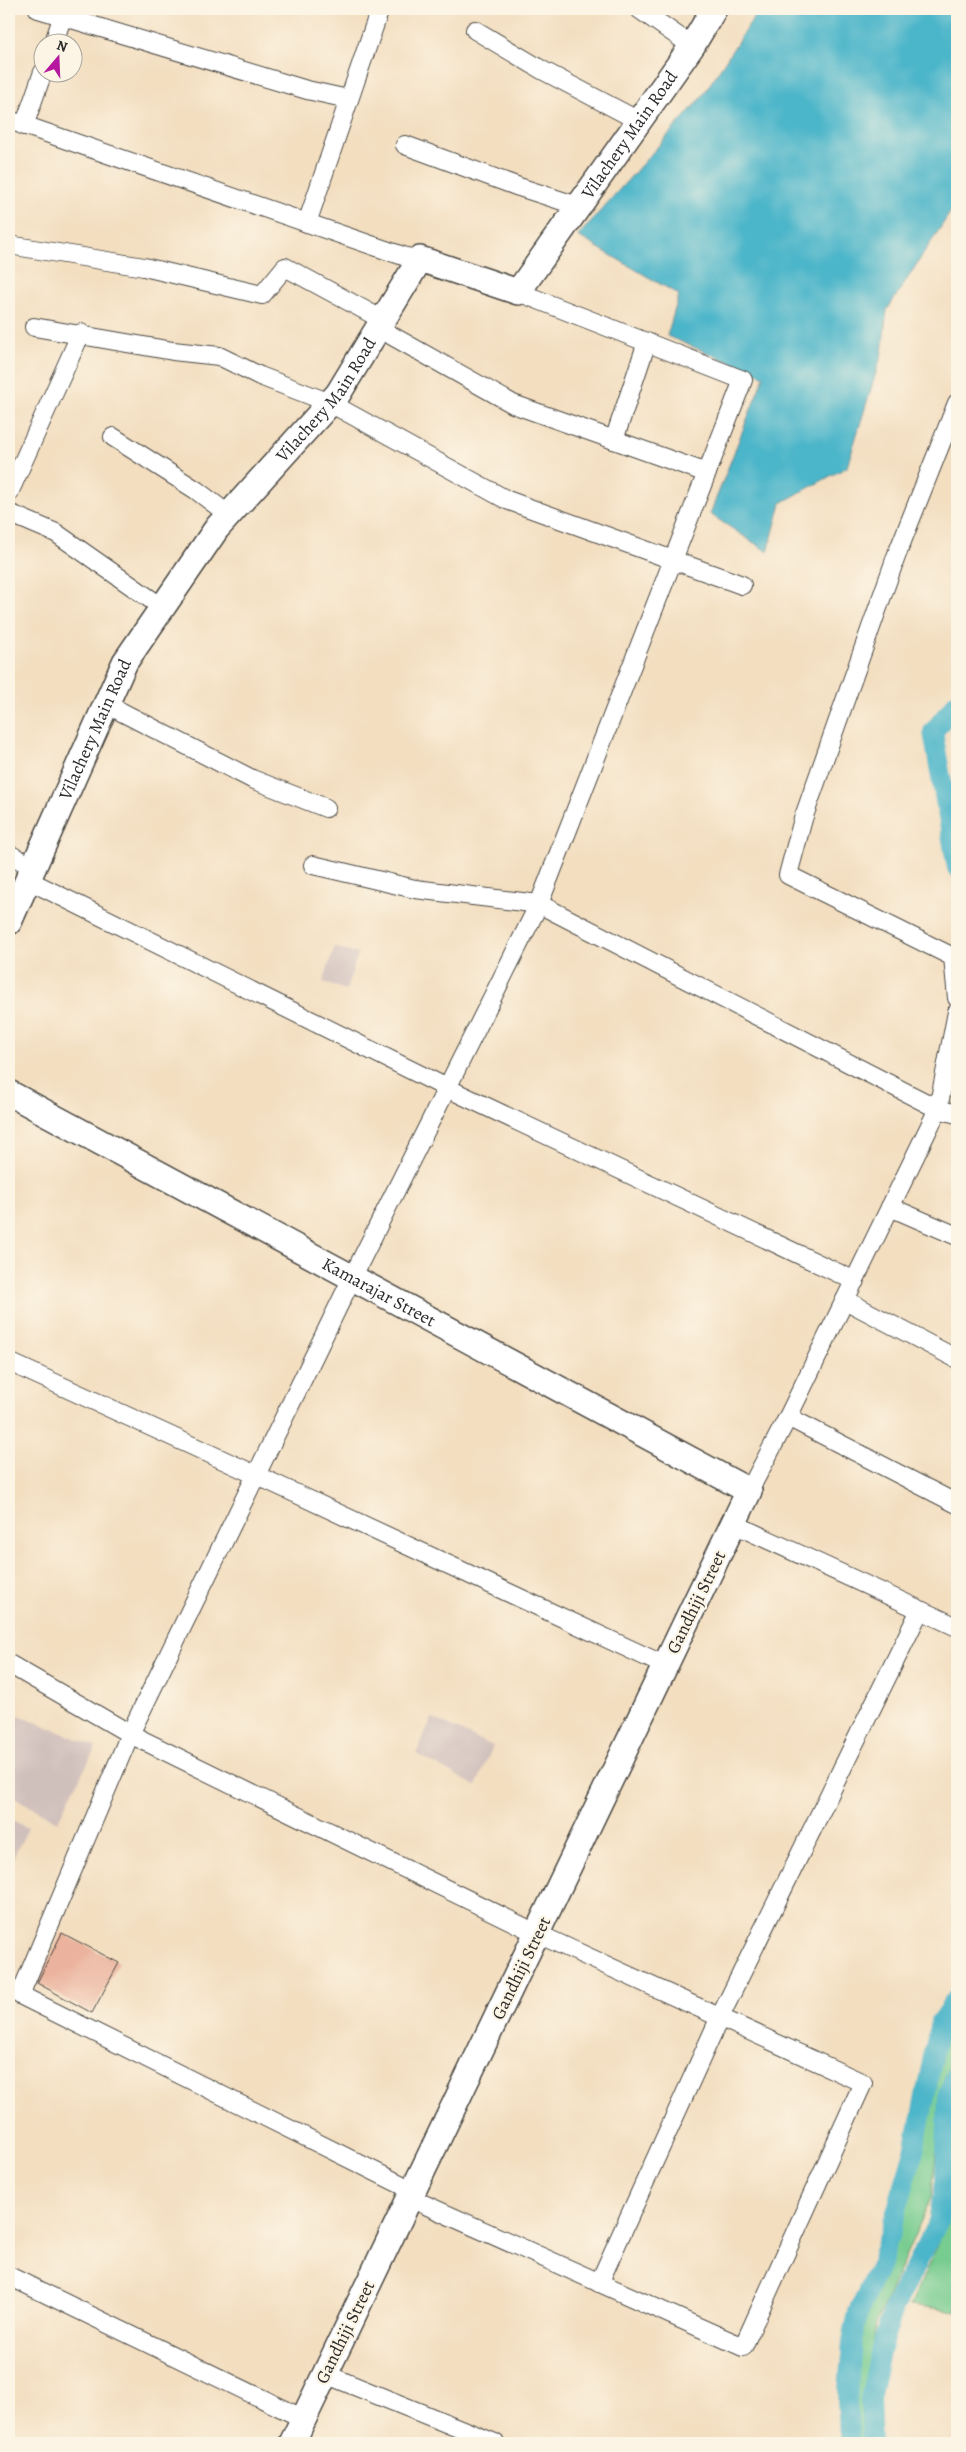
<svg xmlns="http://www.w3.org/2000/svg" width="966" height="2452" viewBox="0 0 966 2452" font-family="Alegreya,serif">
<rect width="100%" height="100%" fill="#fcf5e5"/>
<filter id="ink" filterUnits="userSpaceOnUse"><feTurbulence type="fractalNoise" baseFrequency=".02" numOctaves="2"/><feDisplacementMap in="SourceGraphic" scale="10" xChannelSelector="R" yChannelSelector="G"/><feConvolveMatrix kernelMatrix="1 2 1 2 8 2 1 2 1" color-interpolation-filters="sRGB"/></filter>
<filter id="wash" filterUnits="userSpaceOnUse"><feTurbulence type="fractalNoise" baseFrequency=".0096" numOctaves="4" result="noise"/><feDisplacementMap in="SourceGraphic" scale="20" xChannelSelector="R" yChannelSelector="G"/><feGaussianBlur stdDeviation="1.12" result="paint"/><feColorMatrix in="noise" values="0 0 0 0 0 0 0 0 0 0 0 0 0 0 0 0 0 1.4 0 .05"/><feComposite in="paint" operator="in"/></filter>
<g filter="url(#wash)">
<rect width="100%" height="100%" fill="#f3dec0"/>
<g fill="#d0c0bc">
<path d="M335,947L358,954L346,990L323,982Z"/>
<path d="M9,1711L96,1747L57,1822L9,1794Z"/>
<path d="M432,1718L493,1746L476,1786L416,1754Z"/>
<path d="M9,1819L28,1828L9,1866Z"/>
</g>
<g fill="#77cc90" stroke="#517c5e">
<path d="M957,2012V2041L945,2078L931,2198L876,2323L865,2401L864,2443H856L855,2398L864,2315L886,2270L920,2163L947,2025Z"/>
<path d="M957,2168V2311L910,2305C931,2260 953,2219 957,2168Z"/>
</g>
<path fill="#4bb5c9" stroke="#3b707a" d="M759,9H957V202L887,310L882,353L847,467L781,503L768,552L710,514L764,376L667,336L679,295L578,236L701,98Z"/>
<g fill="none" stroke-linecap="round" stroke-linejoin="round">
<g stroke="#4bb5c9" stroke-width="20">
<path d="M957,702L933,732L957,868"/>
<path d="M850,2443L847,2401L852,2342L858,2312L881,2263L914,2151L940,2022L957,1998"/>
<path d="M872,2443L870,2399L881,2348L894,2307L938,2222L945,2182L948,2093L957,2073"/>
</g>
</g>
<g id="blocks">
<path fill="#ebb39d" d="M62,1933L119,1963L92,2013L37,1983Z"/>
</g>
</g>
<g filter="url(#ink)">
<use href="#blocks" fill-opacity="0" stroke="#494641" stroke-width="1"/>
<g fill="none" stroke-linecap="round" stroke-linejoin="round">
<g stroke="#494641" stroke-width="20">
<g id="street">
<path d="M38,9L307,90L348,99"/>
<path d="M639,9L692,46"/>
<path d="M475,30L542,70L639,121"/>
<path d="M54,42L65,9"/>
<path d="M9,120L406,257L420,259"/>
<path d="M24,126L43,72"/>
<path d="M405,145L519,187L578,206"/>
<path d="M307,223L380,9"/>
<path d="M9,245L144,267L262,295L285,267L383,320"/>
<path d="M518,292L743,380L539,904L938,1109L788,1417L749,1491"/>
<path d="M34,327L173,351L219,356L260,376L330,403L507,500L742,585"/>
<path d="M378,328L513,404L707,473"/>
<path d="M957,403L897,554L803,819L788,875L953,957L957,998"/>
<path d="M113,437L196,490L229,515"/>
<path d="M614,440L647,342"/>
<path d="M9,493L81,333"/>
<path d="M9,513L56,533L163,608"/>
<path d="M106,704L252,779L326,808"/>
<path d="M9,854L33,867"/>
<path d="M313,865L415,889L539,904L352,1278L130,1734L20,1995L414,2191"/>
<path d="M28,880L447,1088L855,1281"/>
<path d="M957,1012L938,1109L957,1114"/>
<path d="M890,1207L957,1236"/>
<path d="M845,1300L957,1359"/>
<path d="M9,1362L256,1475L666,1666"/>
<path d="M788,1417L957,1504"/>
<path d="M734,1524L957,1627"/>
<path d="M9,1664L130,1734L538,1934L863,2083L743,2347L410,2198"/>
<path d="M9,2276L304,2419"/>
<path d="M599,2283L719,2019L920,1610"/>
<path d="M325,2374L495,2443"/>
</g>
</g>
<g stroke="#494641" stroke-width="28">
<g id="secondary">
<path id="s1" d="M9,922L125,662L217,528L338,394L420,259L518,292L692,46L714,9"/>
<path id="s2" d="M9,1093L749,1491L292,2443"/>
</g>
</g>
<use href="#street" stroke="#fff" stroke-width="18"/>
<use href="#secondary" stroke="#fff" stroke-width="25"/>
</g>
</g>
<g text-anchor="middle" stroke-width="4.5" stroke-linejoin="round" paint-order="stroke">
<g font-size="18" fill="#2b2b2b" stroke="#fcf5e5">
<text dy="6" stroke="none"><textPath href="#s1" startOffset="1082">Vilachery Main Road</textPath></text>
<text dy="6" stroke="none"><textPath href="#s1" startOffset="616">Vilachery Main Road</textPath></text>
<text dy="6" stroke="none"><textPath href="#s1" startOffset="211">Vilachery Main Road</textPath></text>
<text dy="6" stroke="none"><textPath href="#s2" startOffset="420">Kamarajar Street</textPath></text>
<text transform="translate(696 1602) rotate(-64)" y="6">Gandhiji Street</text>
<text transform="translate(521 1968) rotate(-64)" y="6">Gandhiji Street</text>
<text transform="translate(345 2332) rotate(-64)" y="6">Gandhiji Street</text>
</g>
</g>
<rect width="966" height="2452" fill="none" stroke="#fcf5e5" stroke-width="30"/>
<g transform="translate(58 58) rotate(19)"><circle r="24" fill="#fcf5e5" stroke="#a8a49b"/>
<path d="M0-4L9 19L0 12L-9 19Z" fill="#b5179e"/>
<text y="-8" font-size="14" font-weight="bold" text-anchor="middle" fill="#2b2b2b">N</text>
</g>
</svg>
